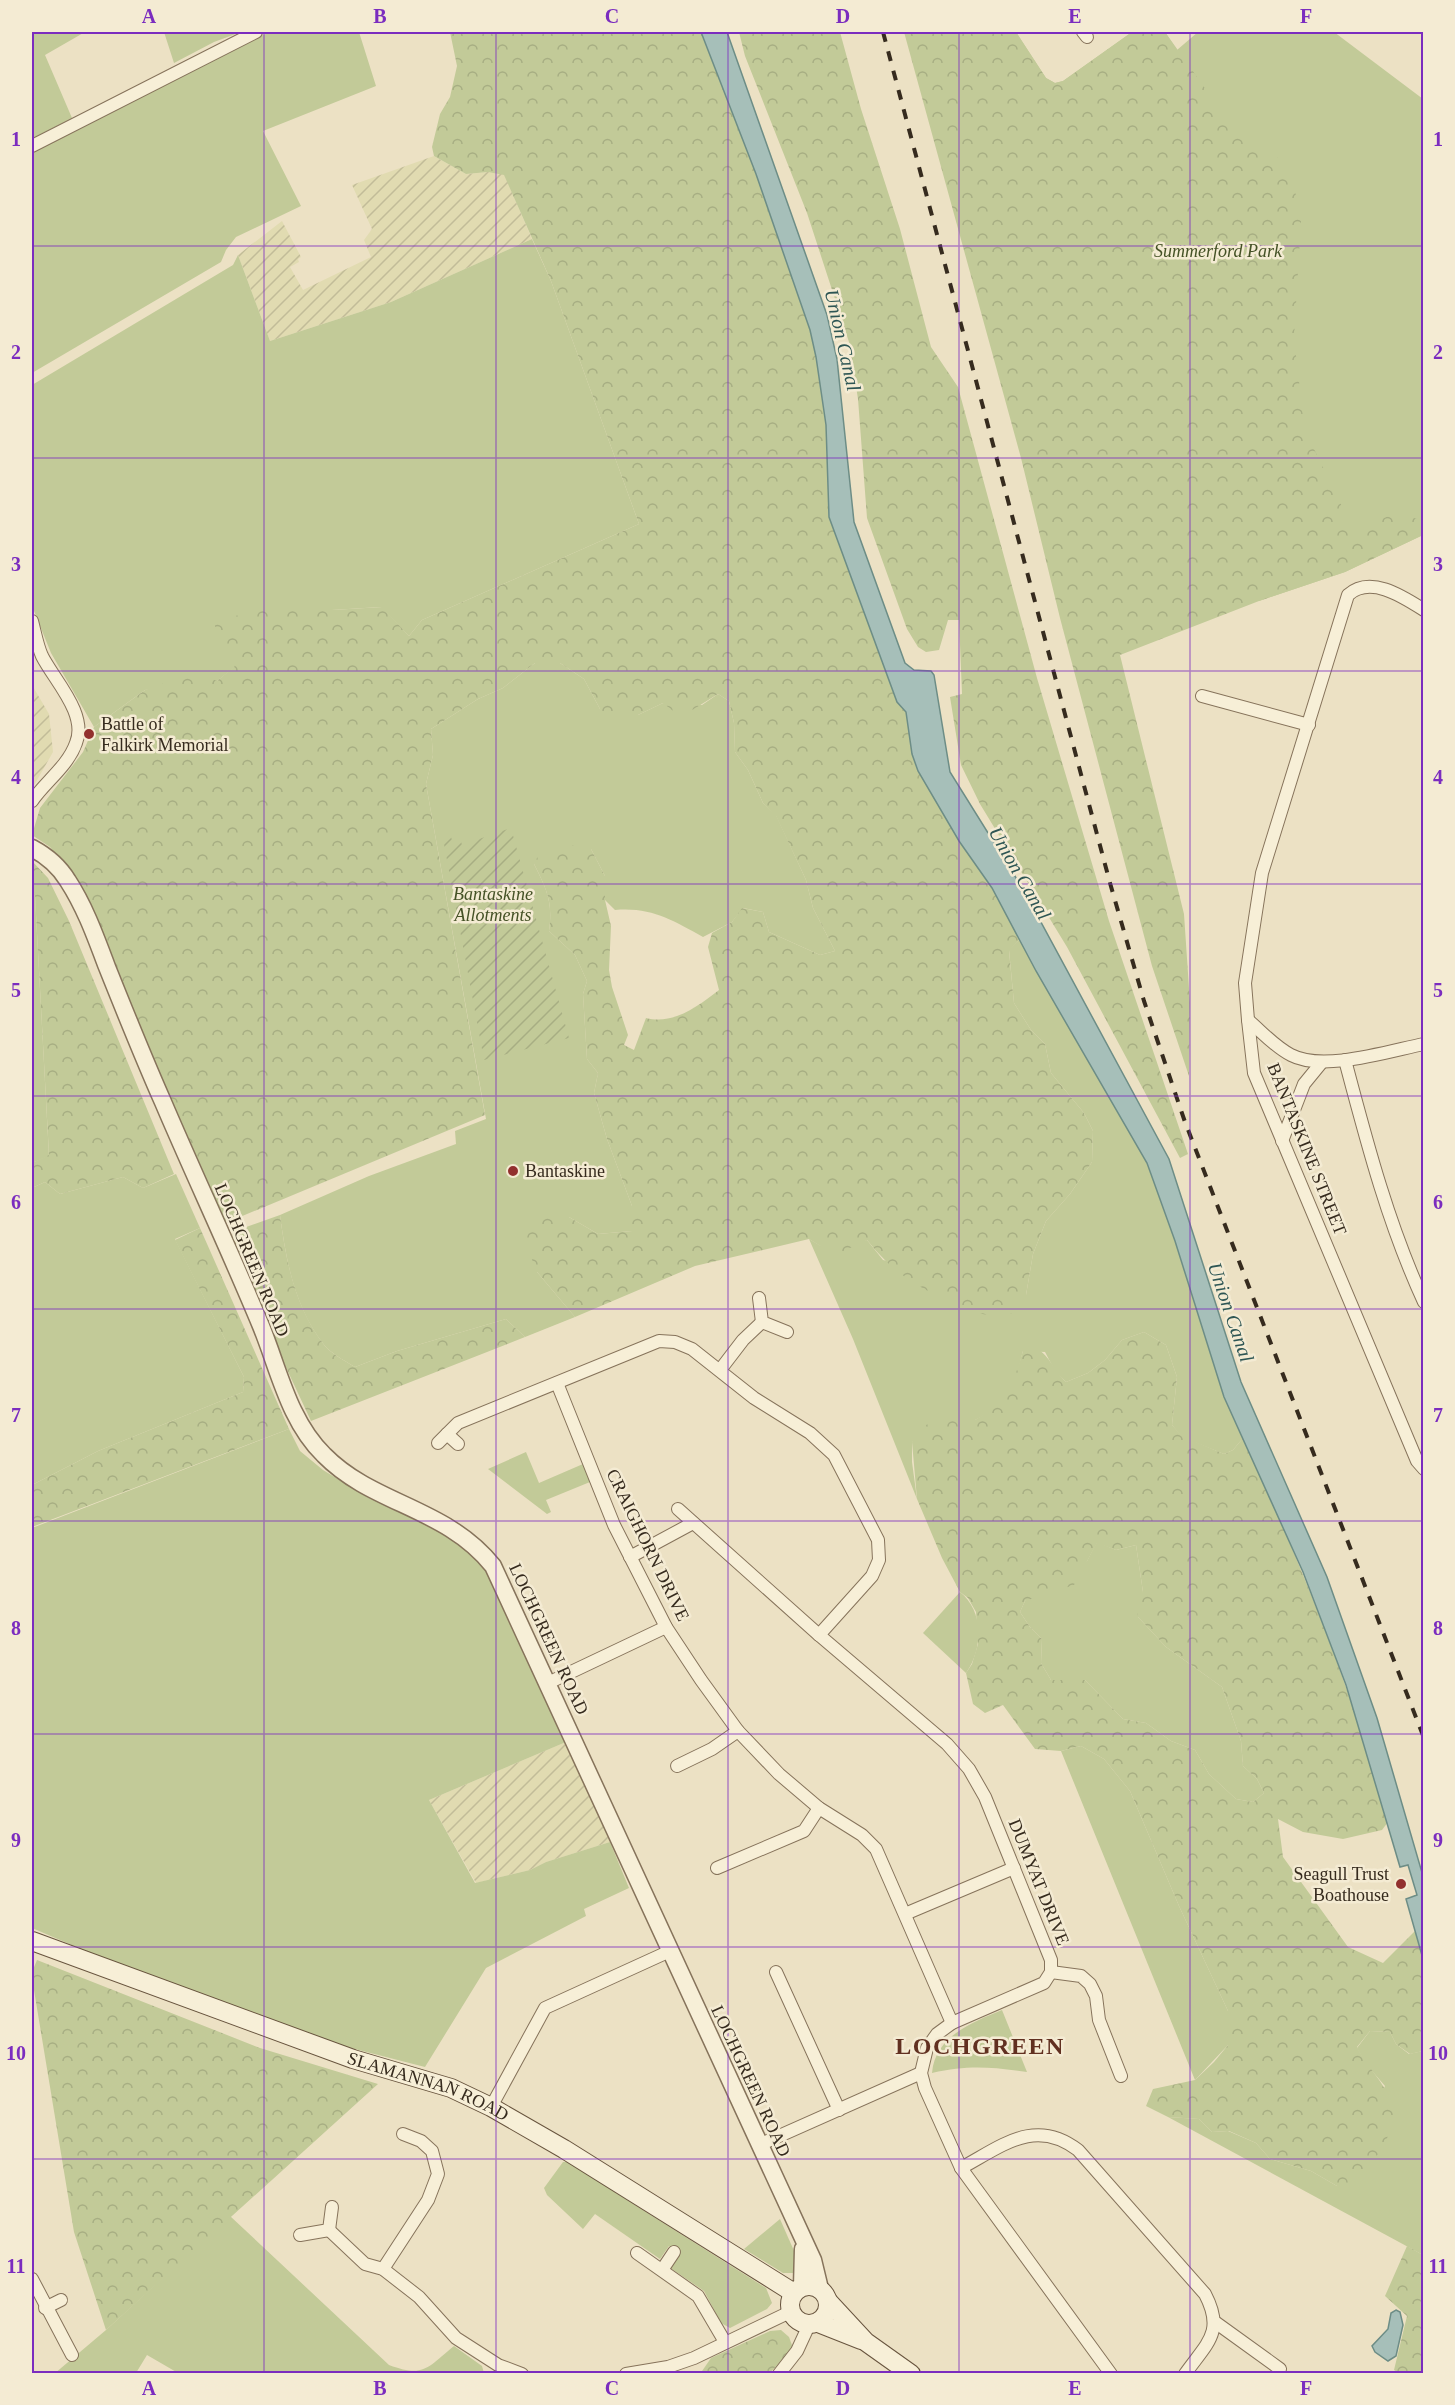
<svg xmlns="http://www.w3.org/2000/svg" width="1455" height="2405" viewBox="0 0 1455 2405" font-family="'Times New Roman',serif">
<defs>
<pattern id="farmland-furrows" width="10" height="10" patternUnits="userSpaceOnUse" patternTransform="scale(1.5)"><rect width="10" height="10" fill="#e1dbb1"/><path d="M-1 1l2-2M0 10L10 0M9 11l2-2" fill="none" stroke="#c2bc98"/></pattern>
<pattern id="forest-crowns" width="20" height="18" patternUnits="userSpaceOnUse" patternTransform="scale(1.5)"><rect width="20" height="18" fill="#c2ca98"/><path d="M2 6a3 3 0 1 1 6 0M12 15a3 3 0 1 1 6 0" fill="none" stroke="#a7ae83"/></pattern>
<pattern id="garden-furrows" width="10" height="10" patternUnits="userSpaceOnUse" patternTransform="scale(1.5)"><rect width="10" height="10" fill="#c2ca98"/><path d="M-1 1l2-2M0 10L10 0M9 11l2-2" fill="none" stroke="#a7ae83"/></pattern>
</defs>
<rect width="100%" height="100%" fill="#ece1c4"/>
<g fill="url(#farmland-furrows)">
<path d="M434,156L466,174L488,172L504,174L532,239L391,302L270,341L238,255L282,221L301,257L298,259L299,262L290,267L303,290L371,257L364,240L372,229L352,185Z"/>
<path d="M32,685L49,714L53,752L32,789Z"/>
<path d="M566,1742L610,1842L546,1862L530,1870L476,1883L429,1800Z"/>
</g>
<g fill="#c2ca98">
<path d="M32,32H85L45,55L72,118L32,139Z"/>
<path d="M164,32H241L214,42L174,63Z"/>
<path d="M272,32H359L376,86L263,131L301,206L236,237L226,250L221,262L32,373V152L250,39Z"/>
<path d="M1016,32L1046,78L1055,83L1063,81L1132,32H1165L1177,50L1198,32H1334L1423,99V535L1345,572L1259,601Z"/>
<path d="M532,239L551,281L639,524L422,620L409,636L381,607L332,610L228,650L236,666L217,681L145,690L94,727L51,653L32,606V385L233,265L238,255L270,341L391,302Z"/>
<path d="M535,663H560L584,679L600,709L638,715L663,703L702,705L718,694L729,701L734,723L735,752L748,770L763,803L776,815L806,880L813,908L835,951L820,955L769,932L763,912L743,908L732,922L703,937C672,920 652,907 615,910L605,900V876L591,849L534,864C547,890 553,902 549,931L575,955L587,981L583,994L587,1059L598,1073L594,1093L607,1139L632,1206V1231L598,1234L569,1217L537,1272L575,1317L525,1337L506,1319L397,1351L355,1367C345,1361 332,1354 325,1346C295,1309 286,1261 280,1215L369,1176L456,1144L455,1131L486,1119L426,784L433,755L431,729L478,699L503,688Z"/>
<path d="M32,895L35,896L49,1156L32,1163Z"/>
<path d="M1020,939L1147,1163L1175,1241L1224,1397L1243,1438L1233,1450L1224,1454L1182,1437L1172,1425L1177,1377L1166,1345L1144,1332L1122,1340L1105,1360L1088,1373L1066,1382L1055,1371L1045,1352L1023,1351C1019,1365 1016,1383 1007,1395C985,1424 944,1431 912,1442V1462L917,1499L853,1339L809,1239L821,1246L867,1240L883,1260L1026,1295L1033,1254L1046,1221L1070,1194L1092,1162L1093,1131L1084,1113L1051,1073L1045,1044L1031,1030L1014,1003L1009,950Z"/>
<path d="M176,1174L200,1228L175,1239L244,1377L243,1392L98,1451L32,1485V1188L45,1182L60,1194L123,1177L143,1188Z"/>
<path d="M289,1429L300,1451L323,1470L369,1498L421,1518L453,1535L488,1570L566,1742L429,1800L475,1883L530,1870L546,1862L610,1842L629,1888L584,1909L586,1916L486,1968L425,2067L347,2047L81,1949L32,1928V1528Z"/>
<path d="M526,1452L539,1483L583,1464L590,1482L546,1500L551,1512L547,1514L488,1469Z"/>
<path d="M1097,1542L1116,1550L1136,1545L1143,1592L1138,1617L1166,1647L1222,1687L1241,1741L1243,1766L1257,1779L1264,1793L1253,1802L1236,1799L1209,1774L1195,1750L1171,1741L1146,1723L1123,1719L1085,1680H1051L1041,1663L1042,1639L1030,1627L1020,1612L1025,1601L1087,1561Z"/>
<path d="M960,1592C984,1611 983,1649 966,1673L923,1633Z"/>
<path d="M1081,1746L1104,1759L1130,1791L1179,1906L1228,2011V2045L1195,2080L1061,1751Z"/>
<path d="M1002,2010L1027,2072C990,2067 968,2065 932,2073C935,2036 973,2022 1002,2010Z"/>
<path d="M1370,2031L1390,2032L1396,2044L1409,2054L1423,2051V2255L1168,2117L1199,2119L1212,2132L1228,2131L1256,2143L1270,2159L1311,2171L1337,2186L1385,2086L1366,2064L1357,2048Z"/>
<path d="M563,2162H572L616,2193L766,2288L772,2303L767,2309L730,2328L721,2323L704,2291L669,2267L678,2253L669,2246L660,2259L595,2214L583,2229L547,2195L544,2188Z"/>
<path d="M230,2216L389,2365C424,2378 427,2368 454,2346L482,2366L484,2373H178L147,2355L136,2373L54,2374L106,2330Z"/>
<path d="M780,2219L798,2260L794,2273H783L744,2249Z"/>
</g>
<g fill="url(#forest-crowns)" fill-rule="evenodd">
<path d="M450,32H701L756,174L810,330L816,357L826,425L829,517L897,702L906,711L912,754L959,841L992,888L1020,939L1009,951L1014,1003L1031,1030L1045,1044L1051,1073L1084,1113L1093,1131L1092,1162L1070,1194L1046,1221L1033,1254L1026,1295L1016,1312C990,1320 972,1312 949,1301C913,1285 892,1271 867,1240L835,1255L809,1239L695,1266L575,1317L537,1272L525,1242L532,1222L552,1212L569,1217L598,1234L632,1231V1206L607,1139L594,1093L598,1073L587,1059L583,994L587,981L575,955L549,931C553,902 547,890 534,864L542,848L563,844L591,849L605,876V900L611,926L609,970L612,987L628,1035L624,1045L634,1050L646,1018C674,1025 698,1006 719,990L708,947L712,933L732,922L742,908L763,912L769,932L820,955L835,951L813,908L806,880L776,816L763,803L748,770L735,752L734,723L729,701L718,694L681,717L663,703L638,715L613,719L600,709L584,679L560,663H535L503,688L478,699L431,729L433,755L426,784L485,1115L228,1222L217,1217L61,861L50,847L32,835L40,808L83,752L94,727L145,690L196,672L217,681L235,666L215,630V620L265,610H332L382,607L409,636L422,620L639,524L551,281L504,175L488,172L466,174L434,156L432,147L440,114L450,97L457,66Z"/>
<path d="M739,32H840L861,109L900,229L931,347L958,387L1037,678L1109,921L1188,1154L1180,1158L1067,947L980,804L961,765L950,697L962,694L959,620H948L939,650L926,652L918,647L907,629L867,518L858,399L849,342L807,213L745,56Z"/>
<path d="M904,32H1016L1046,78L1055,83L1063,81L1132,32H1165L1219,108L1256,144L1276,156L1288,171L1297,198L1301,222L1294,338L1303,416L1314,449L1350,523L1368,527L1377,520L1399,513L1423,521V535L1345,572L1259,601L1120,655L1184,914L1190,1003L1189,1076L1152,966L1060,618L1021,458Z"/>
<path d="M32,861L48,878L69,921L174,1174L143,1188L123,1177L60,1194L45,1182L32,1188V1163L49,1155L35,896L32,895Z"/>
<path d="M280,1215C286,1261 295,1308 325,1346C332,1354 345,1361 355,1367L397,1351L506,1319L525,1337L311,1421L249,1288L231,1240L235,1231Z"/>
<path d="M200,1228L289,1429L32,1527V1485L98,1451L243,1392L244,1377L175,1240Z"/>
<path d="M1144,1332L1166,1345L1177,1377L1172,1425L1182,1436L1224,1454L1233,1450L1243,1438C1301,1563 1352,1689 1388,1822L1382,1830L1343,1839L1303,1832L1278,1819L1283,1857L1348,1947L1383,1963L1415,1931L1423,1959V2051L1410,2054L1396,2044L1390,2032L1370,2031L1357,2047C1368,2069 1387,2084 1393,2108C1399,2129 1369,2173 1351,2183C1347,2185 1341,2185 1337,2186L1311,2171L1270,2159L1256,2143L1229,2131L1212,2132L1199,2119L1168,2117L1146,2106L1153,2089L1195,2080L1214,2062L1228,2045V2011L1179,1906L1130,1791L1104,1759L1081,1746L1061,1751L1035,1749L1003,1705L985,1713L973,1704L966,1673L972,1664L978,1644L976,1612L968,1598L960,1592L942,1558L917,1499L912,1442L929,1422L962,1414L975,1420C1008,1400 1012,1387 1023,1351L1033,1346C1050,1355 1052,1368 1066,1382L1088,1373L1105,1360L1122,1340ZM1097,1543L1116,1550L1136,1545L1143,1592L1135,1597L1138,1617L1166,1647L1222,1687L1241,1741L1243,1766L1257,1779L1264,1793L1253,1802L1236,1799L1209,1774L1195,1750L1171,1741L1146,1723L1123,1719L1085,1680H1051L1041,1663L1042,1639L1030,1627L1020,1612L1025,1601L1074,1585Z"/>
<path d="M37,1960L260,2048L378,2084L106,2330L74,2232L32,1978V1972Z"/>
<path d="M1407,2246L1423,2255V2373H1399L1394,2370L1407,2316L1385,2296Z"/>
<path d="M781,2330L789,2337L793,2348L770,2373L700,2374L711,2358L770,2331Z"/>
</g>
<path fill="url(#garden-furrows)" d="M511,828L569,1038L484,1060L444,844L445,838L451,837L452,840L460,838L462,845Z"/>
<g fill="#a6bfb9" stroke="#6d8d86" stroke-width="1.5">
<path d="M701,32H727L827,315L837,359L854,522L905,663L914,670L931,671L934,675L950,772L1023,889L1169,1159L1241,1382L1327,1577L1377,1718L1423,1876V1959L1406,1899L1417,1895L1408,1865L1400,1867L1346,1685L1303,1572L1224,1397L1175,1241L1147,1163L1036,971L992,888L959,841L918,771L912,754L906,712L897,702L829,517L826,425L816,357L810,330L756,174Z"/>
<path d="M1396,2310L1400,2312L1403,2325L1396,2356L1388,2361L1375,2352L1372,2346L1388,2329L1391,2313Z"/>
</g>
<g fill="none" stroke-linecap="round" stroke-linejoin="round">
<g stroke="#86735b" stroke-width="14">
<g id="minor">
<path d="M1083,32L1087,37"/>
<path d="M32,146L256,32"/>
<path d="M1424,610C1402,596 1370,575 1348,595L1262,873L1245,983L1248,1020L1254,1073L1417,1461L1424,1469"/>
<path d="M32,621C35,632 37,645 42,656C54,680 88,714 76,743C68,766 45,782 32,801"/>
<path d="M1202,696L1309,725"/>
<path d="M1248,1020C1262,1032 1275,1047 1291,1055C1323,1072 1389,1051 1424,1044"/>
<path d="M1345,1060C1367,1143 1388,1224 1424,1302"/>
<path d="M1282,1141L1304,1084L1322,1062"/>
<path d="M759,1298L762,1322L787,1332"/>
<path d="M720,1370L743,1340L762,1322"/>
<path d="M557,1383L614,1525L666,1627L701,1680L738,1731L779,1774L819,1808L862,1835L876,1849L952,2023"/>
<path d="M447,1434L458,1423L659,1341L675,1342L692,1349L754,1398L810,1433L834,1455L878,1540L879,1560L872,1576L819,1635"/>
<path d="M438,1443L447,1434L458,1444"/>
<path d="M678,1509L819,1635L947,1744L969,1769L985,1797L1051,1960V1972L1044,1983L952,2023L937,2034L927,2048L921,2073L925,2088L961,2168L1111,2374"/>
<path d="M630,1557L693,1523"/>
<path d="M548,1683L666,1627"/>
<path d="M677,1766L712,1749L738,1731"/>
<path d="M717,1868L804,1831L819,1808"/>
<path d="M905,1914L1014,1868"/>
<path d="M776,1972L839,2110"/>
<path d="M1051,1972L1081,1976L1090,1984L1096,1996L1099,2020L1121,2076"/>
<path d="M491,2107L545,2008L670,1951"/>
<path d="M759,2145L921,2073"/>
<path d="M961,2168C1002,2146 1035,2117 1078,2150L1205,2294C1225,2332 1207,2343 1185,2374"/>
<path d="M329,2230L365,2264L383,2269L419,2297L456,2338L498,2365L522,2374"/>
<path d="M300,2235L329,2230L332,2207"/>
<path d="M637,2253L698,2296L725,2342"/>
<path d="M383,2269L428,2200L438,2174L432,2151L421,2141L403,2134"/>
<path d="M662,2270L674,2252"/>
<path d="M32,2279L72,2355"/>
<path d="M45,2308L61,2300"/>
<path d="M1215,2322L1280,2369"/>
<path d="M626,2374L668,2367L694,2358L790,2312"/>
<path d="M779,2374L797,2351L809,2325"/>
</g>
</g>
<g stroke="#86735b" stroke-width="19">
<g id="tertiary">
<path d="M32,848C47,856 59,866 68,881C85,907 96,938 107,967C125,1012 143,1057 163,1102C195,1177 230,1251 261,1326C279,1370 289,1421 324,1455C373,1505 446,1507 493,1566L813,2260L820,2289"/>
<path d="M802,2287L803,2249"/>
</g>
</g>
<g stroke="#68543e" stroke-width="20">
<g id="secondary">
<path id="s1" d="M32,1941L353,2059L451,2088L491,2107L564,2149L794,2293"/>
<circle cx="809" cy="2305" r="19"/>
<path d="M828,2301L866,2342L911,2374"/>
<path d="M818,2323L861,2340"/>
</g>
</g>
<use href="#minor" stroke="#f7efd7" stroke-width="12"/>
<use href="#tertiary" stroke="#f7efd7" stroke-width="16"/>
<use href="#secondary" stroke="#f7efd7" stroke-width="18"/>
<path stroke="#362b1e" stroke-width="4" stroke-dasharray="10 10" stroke-linecap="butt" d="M883,32L1110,883L1144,1001L1185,1122L1424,1738"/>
</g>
<path fill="none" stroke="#7b2cbf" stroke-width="1.5" stroke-opacity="0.55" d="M264,32V2374M496,32V2374M728,32V2374M959,32V2374M1190,32V2374M32,246H1424M32,458H1424M32,671H1424M32,884H1424M32,1096H1424M32,1309H1424M32,1521H1424M32,1734H1424M32,1947H1424M32,2159H1424"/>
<g fill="#92302e" stroke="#f4ebd3" stroke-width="2">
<circle cx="89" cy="734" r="6"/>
<circle cx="513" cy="1171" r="6"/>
<circle cx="1401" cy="1884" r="6"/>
</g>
<g text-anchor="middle" stroke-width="5" stroke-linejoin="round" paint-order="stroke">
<g font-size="18" font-style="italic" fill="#455226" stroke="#f4ebd3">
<text x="1218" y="257">Summerford Park</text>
<text x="493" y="900">Bantaskine<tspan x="493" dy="21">Allotments</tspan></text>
</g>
<g font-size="18" fill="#362b1e" stroke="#f4ebd3" text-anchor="start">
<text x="101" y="730">Battle of<tspan x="101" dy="21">Falkirk Memorial</tspan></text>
<text x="525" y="1177">Bantaskine</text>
<text x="1389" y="1880" text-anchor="end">Seagull Trust<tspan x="1389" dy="21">Boathouse</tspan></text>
</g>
<g font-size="18" fill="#362b1e" stroke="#f4ebd3">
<text transform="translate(1307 1149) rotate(68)" y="6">BANTASKINE STREET</text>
<text transform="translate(252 1260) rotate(67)" y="6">LOCHGREEN ROAD</text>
<text transform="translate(648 1545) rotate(64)" y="6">CRAIGHORN DRIVE</text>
<text transform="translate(549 1639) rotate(65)" y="6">LOCHGREEN ROAD</text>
<text transform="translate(1039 1882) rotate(68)" y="6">DUMYAT DRIVE</text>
<text transform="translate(751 2081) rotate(65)" y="6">LOCHGREEN ROAD</text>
<text dy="6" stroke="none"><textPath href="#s1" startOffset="422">SLAMANNAN ROAD</textPath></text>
</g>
<g font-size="20" font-style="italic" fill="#2e5654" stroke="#f4ebd3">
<text transform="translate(843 340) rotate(77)" y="7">Union Canal</text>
<text transform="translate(1020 873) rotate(60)" y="7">Union Canal</text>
<text transform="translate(1231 1312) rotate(71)" y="7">Union Canal</text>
</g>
<g font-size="24" font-weight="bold" letter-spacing="1.5" fill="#613020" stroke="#f4ebd3">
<text x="980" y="2054">LOCHGREEN</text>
</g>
</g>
<rect width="1455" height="2405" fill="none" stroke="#f4ebd3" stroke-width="66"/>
<rect x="33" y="33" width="1389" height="2339" fill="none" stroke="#7b2cbf" stroke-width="2"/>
<g font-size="20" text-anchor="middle" font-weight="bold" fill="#7b2cbf">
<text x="149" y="23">A</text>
<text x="380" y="23">B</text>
<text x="612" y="23">C</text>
<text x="843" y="23">D</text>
<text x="1075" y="23">E</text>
<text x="1306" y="23">F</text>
<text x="16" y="146">1</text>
<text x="1438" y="146">1</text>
<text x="16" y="359">2</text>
<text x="1438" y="359">2</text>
<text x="16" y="571">3</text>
<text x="1438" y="571">3</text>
<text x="16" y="784">4</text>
<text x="1438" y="784">4</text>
<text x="16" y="997">5</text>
<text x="1438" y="997">5</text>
<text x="16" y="1209">6</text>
<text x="1438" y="1209">6</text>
<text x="16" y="1422">7</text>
<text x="1438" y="1422">7</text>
<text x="16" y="1635">8</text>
<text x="1438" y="1635">8</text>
<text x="16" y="1847">9</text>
<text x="1438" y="1847">9</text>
<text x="16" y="2060">10</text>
<text x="1438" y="2060">10</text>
<text x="16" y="2273">11</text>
<text x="1438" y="2273">11</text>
<text x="149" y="2395">A</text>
<text x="380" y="2395">B</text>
<text x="612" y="2395">C</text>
<text x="843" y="2395">D</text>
<text x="1075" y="2395">E</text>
<text x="1306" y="2395">F</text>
</g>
</svg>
